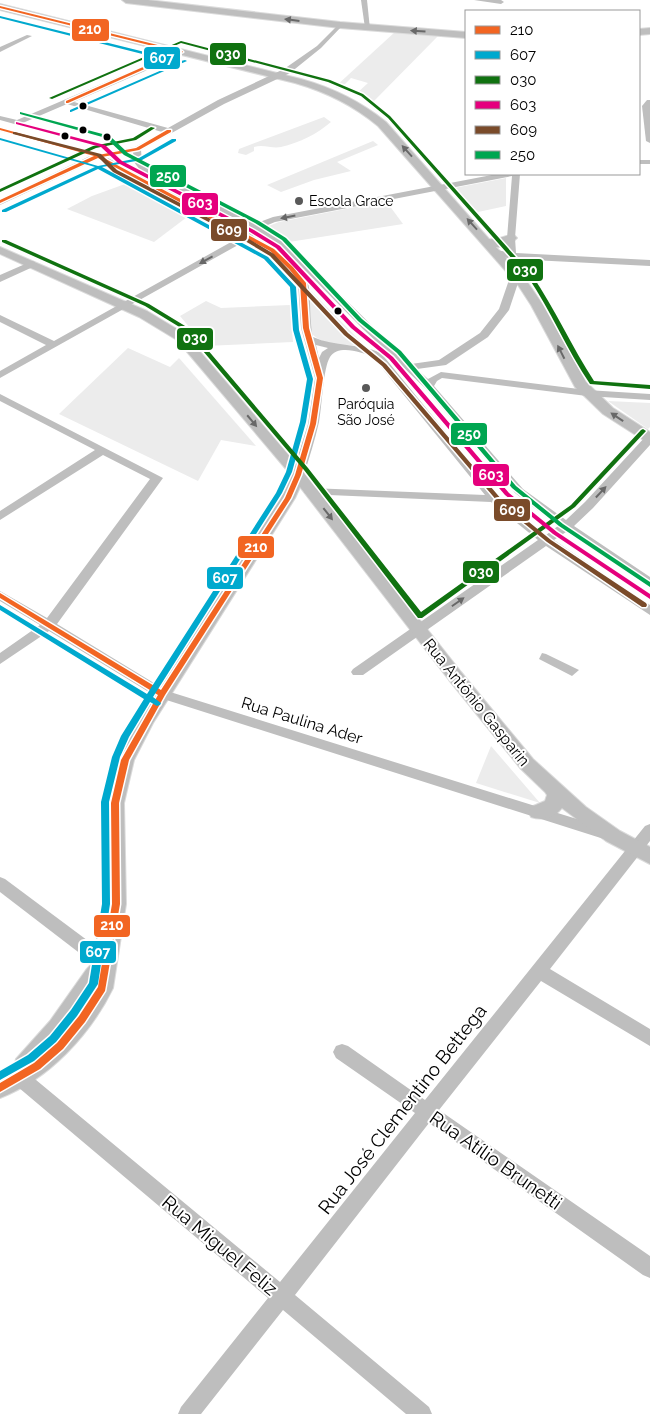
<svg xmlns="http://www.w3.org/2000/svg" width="650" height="1414" viewBox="0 0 650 1414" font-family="Raleway,sans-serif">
<rect width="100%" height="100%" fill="#fff"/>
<g fill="#ececec">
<path d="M395,32L438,36L373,102L355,95L368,83L351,78L340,89L335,87Z"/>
<path d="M324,117L331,122C317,134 299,143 281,147C272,149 264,144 254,147V151L246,155L238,153L239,149Z"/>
<path d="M373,141L378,145L337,162L351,171L314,180L281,192L267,185Z"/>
<path d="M506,178V206L478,212L497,236L494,237L449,189Z"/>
<path d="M136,180L195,211L154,242L67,209L92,196Z"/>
<path d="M386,201L403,224L289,242L266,227L279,222Z"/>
<path d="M311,291L365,346C347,345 324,347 311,333Z"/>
<path d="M206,301L221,308L290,305L293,342L205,346L180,316Z"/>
<path d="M128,348L170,367L179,358L256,446L221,440L198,481L59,414Z"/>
<path d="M608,401L650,403V427L648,429Z"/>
<path d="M491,746L540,803L476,783Z"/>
</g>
<path fill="#bfbfbf" d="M542,653L546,654L579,670L572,676L539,659Z"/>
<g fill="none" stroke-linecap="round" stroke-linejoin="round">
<g stroke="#dbdbdb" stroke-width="2">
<g id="major">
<path d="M122,0H148L340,22L466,32V38L340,28L126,3Z"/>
<path d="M0,4L301,79C333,88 360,101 386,122L489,239C500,241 506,233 515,236L517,238C512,243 503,248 496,247L526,280L543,305L586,382L613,408L650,432V442L645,441L603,414L575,387L531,305L518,285L378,126C353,105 326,92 295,83L0,10Z"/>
<path d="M650,28V34L639,35V29Z"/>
<path d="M0,247L147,311L185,334L303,472L461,672L533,759L586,807L620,831L650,847V864L606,841L562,808C555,817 543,821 531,817L529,812L531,807L545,801L547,795L545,792L521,769L449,680L300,487L295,498L153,723L134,760L124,803L126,904L113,988C90,1035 49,1079 0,1098V1076L14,1068L16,1059L50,1021L86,970L97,958L106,904V803L116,760L139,716L281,498L291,475L177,340L139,317L0,254Z"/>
</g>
</g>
<g fill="#bebebe" fill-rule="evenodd">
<path d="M361,0H367L370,29L365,28Z"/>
<path d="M474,0H501L504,2L501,4Z"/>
<path d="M340,23L342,24V26L321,48L290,73L224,104L141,150L142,162L146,166L257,223L273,217L497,174H520L515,238L516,253L650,260V266L512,259L494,255L492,253L497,250L507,252V238L512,176L275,222L263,227L289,244L411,364L439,360L480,333L499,309L511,274L516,271L519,272L521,274L509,310L488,337L446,365L417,369L428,379L441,372L587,390L650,394V400L587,396L442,378L437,381L434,386L523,489L566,520L585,502L646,436L650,435V445L593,508L574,526L650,577V587L566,532L554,540L650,605V615L546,546L363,675H353L351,672L353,669L538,540L491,502L306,494L304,492L306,490L310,488L485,495L373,357C362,352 338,344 330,357C323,368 322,407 319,422C315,440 309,458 304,475L302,477H294L292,475L308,424L315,378L301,328L298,283L269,252L247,240L0,378V371L46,345L0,322V315L54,341L240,237L98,159L0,205V199L90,156L0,131V127L98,154L135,147L162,132L67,104L18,125L0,120V116L17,120L181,50L185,52L184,54L74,102L168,128L218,100L284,69L317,46ZM133,152L134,162L140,170L254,229H249L246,232L106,157ZM256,230L283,248L363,329L425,388L515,493L558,526L546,535L498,496L381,353C359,343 335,347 313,337C309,321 312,296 308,283C301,266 268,244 253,236ZM316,345L328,348L322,352L319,358Z"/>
<path d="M27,35L32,36L0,52V47Z"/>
<path d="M647,100H650V143L646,141L642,106Z"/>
<rect x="639" y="160" width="11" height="4"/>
<path d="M32,261L35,262V266L0,282V275Z"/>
<path d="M0,394L163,478L57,624L167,691L612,830L615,834L612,838L607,840L157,697L49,631L0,664V653L40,625L0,601V591L47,618L150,479L103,455L0,520V511L95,450L0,401Z"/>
<path d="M650,824V841L550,969L650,1029V1046L541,981L439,1110L650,1256V1278L643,1275L429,1123L295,1295L429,1407L432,1414H406L283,1310L201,1414H178L181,1407L268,1298L12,1082L9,1076L12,1070L18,1068L24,1070L280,1282L415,1113L336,1058L333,1052L336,1046L342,1044L348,1046L425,1100L645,826Z"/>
<path d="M0,877L5,879L111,958L113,963L111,968L105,970L99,968L0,892Z"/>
</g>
<use href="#major" fill="#bebebe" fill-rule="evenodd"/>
<g stroke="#fff" stroke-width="3">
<g id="bus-1">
<path d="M0,6L182,51L183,52L68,103H66V101L177,52L0,8Z"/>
<path d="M0,128L98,155L136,148L167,130H171V132L139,150L102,157L274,249L293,267L306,283L309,328L323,378L316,424L301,475L291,498L165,695L129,760L119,803L120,904L105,991L85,1022L63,1049L40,1069L0,1092V1083L34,1063L57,1043L79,1016L98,987L112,904L111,803L121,760L158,695L0,598V593L161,690L285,498L295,475L310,424L317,378L303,328L300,283L289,269L270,251L98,158L0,203V200L94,156L0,130Z"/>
</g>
</g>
<g stroke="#fff" stroke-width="3">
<g id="bus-2">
<path d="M0,16L181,61L185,60L187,61L71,112H70V110L178,63L0,18Z"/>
<path d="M0,138L98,166L139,158L172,139H176V141L142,160L102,167L268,257L296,287L299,330L313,379L306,422L292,472L282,493L153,697L161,703L160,705L157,706L150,702L129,737L120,757L109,802L110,904L98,984L77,1016L56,1042L34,1061L0,1080V1071L28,1055L50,1036L71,1010L89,983L102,904L101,802L112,757L121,736L144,699L0,610V605L147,694L276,493L286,472L300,422L307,379L293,330L290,287L264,259L98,169L6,212H2V210L95,167L0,140Z"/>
</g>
</g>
<g stroke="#fff" stroke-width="3">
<g id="bus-3">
<path d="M181,41L330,80L363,94L390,116L532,275C555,309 572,347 594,381L650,385V389L590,384C567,350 551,311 528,277L388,118L361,96L328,82L181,43L52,99L49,98Z"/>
<path d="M151,127L155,128L136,140L96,148L0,192V189L93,146L133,138Z"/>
<path d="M2,240H6L149,304L190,329L308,468L421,612L571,505L641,430L643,429L646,431L575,507L422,618H418L304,470L186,331L145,306L2,242Z"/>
</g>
</g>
<g stroke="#fff" stroke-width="3">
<path id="bus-4" d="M16,122L105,145L122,161L254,230L280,246L355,326L393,357L509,493L557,532L650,594V599L553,534L505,495L389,359L351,328L276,248L250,232L118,163L101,147L16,124Z"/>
</g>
<g stroke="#fff" stroke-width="3">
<path id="bus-5" d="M15,132L101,154L117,170L249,239L274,254L348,333L386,364L502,500L551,540L646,603L647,605L646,607H642L547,542L498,502L382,366L344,335L270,256L245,241L113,172L97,156L13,134V132Z"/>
</g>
<g stroke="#fff" stroke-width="3">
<path id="bus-6" d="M20,112L110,136L128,153L259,221L286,238L362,319L401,351L516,486L563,524L650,582V587L559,526L512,488L397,353L358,321L282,240L255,223L124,155L106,138L20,114Z"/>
</g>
<use href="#bus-1" fill="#f26522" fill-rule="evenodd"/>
<use href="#bus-2" fill="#00a9ce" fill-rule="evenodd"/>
<use href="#bus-3" fill="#107210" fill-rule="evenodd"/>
<use href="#bus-4" fill="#e5007d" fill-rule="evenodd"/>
<use href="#bus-5" fill="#7a4b2a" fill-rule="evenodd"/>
<use href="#bus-6" fill="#00a651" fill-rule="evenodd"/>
</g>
<defs><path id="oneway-solid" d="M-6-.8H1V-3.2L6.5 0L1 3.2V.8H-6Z" transform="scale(1.25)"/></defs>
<g fill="#686868">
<use href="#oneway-solid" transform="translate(292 20) rotate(-173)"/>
<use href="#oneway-solid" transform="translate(418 31) rotate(-176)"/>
<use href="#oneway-solid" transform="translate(407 151) rotate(-132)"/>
<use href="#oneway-solid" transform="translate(288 217) rotate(169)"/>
<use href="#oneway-solid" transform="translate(472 224) rotate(-132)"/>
<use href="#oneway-solid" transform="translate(206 260) rotate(151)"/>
<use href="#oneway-solid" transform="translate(561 352) rotate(-117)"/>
<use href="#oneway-solid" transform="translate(617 417) rotate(-146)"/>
<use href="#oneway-solid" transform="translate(252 421) rotate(50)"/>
<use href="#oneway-solid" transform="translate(601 492) rotate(-47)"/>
<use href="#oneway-solid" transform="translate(328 514) rotate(52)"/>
<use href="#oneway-solid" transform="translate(458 602) rotate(-35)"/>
</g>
<g fill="#000" stroke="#fff" stroke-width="2">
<circle cx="83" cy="106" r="4.5"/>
<circle cx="83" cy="130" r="4.5"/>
<circle cx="65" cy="136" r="4.5"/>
<circle cx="107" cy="137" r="4.5"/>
<circle cx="338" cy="311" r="4.5"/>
</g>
<g fill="#595959" stroke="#fff" stroke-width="2">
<circle cx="299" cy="201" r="5"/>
<circle cx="366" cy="388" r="5"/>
</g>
<g text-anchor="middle" stroke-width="4" stroke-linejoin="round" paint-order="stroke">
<g font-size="14" fill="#000" stroke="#fff" text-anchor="start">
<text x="309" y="206">Escola Grace</text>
<text x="366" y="409" text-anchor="middle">Paróquia<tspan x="366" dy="16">São José</tspan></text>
</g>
<g font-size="16" fill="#000" stroke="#fff">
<text transform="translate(477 702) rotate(51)" y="6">Rua Antônio Gasparin</text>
<text transform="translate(302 720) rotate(17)" y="6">Rua Paulina Ader</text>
</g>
<g font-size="19" fill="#000" stroke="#fff">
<text transform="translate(402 1109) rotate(-52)" y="7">Rua José Clementino Bettega</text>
<text transform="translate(496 1160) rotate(35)" y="7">Rua Atílio Brunetti</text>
<text transform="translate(220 1245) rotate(40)" y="7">Rua Miguel Feliz</text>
</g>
</g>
<g stroke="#fff" stroke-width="2">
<rect x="71" y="18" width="39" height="24" rx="5" fill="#f26522"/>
<rect x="209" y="42" width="38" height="24" rx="5" fill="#107210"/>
<rect x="143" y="46" width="38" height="24" rx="5" fill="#00a9ce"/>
<rect x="149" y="164" width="38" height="24" rx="5" fill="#00a651"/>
<rect x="181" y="192" width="38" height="24" rx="5" fill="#e5007d"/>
<rect x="210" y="218" width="38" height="24" rx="5" fill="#7a4b2a"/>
<rect x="506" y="258" width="38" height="24" rx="5" fill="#107210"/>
<rect x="176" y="327" width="38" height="24" rx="5" fill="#107210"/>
<rect x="450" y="422" width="38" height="24" rx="5" fill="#00a651"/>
<rect x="472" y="463" width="38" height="24" rx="5" fill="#e5007d"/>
<rect x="493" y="498" width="38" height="24" rx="5" fill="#7a4b2a"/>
<rect x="237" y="535" width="38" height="24" rx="5" fill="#f26522"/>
<rect x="462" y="560" width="38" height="24" rx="5" fill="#107210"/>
<rect x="206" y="566" width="38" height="24" rx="5" fill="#00a9ce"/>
<rect x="93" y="914" width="38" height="24" rx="5" fill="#f26522"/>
<rect x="79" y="940" width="38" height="24" rx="5" fill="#00a9ce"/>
</g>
<g font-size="14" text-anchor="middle" font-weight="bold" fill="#fff">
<text x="90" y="34">210</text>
<text x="228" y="59">030</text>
<text x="162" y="63">607</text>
<text x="168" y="181">250</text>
<text x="200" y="208">603</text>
<text x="229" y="235">609</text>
<text x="525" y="275">030</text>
<text x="195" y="343">030</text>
<text x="469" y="439">250</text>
<text x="491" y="480">603</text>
<text x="512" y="515">609</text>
<text x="256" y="552">210</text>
<text x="481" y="577">030</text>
<text x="225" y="583">607</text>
<text x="112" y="930">210</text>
<text x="98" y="957">607</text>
</g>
<rect x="465" y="10" width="175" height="165" fill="#ffffff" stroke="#999999"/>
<rect x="475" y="26" width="25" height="8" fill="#f26522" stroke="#999999"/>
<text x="510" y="35" font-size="15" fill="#000000">210</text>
<rect x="475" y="51" width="25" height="8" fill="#00a9ce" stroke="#999999"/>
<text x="510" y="60" font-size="15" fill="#000000">607</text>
<rect x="475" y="76" width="25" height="8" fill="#107210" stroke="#999999"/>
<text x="510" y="85" font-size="15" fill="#000000">030</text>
<rect x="475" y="101" width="25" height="8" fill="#e5007d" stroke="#999999"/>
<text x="510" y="110" font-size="15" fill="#000000">603</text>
<rect x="475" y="126" width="25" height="8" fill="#7a4b2a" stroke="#999999"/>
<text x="510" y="135" font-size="15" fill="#000000">609</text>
<rect x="475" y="151" width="25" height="8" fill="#00a651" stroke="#999999"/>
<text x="510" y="160" font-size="15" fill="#000000">250</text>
</svg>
